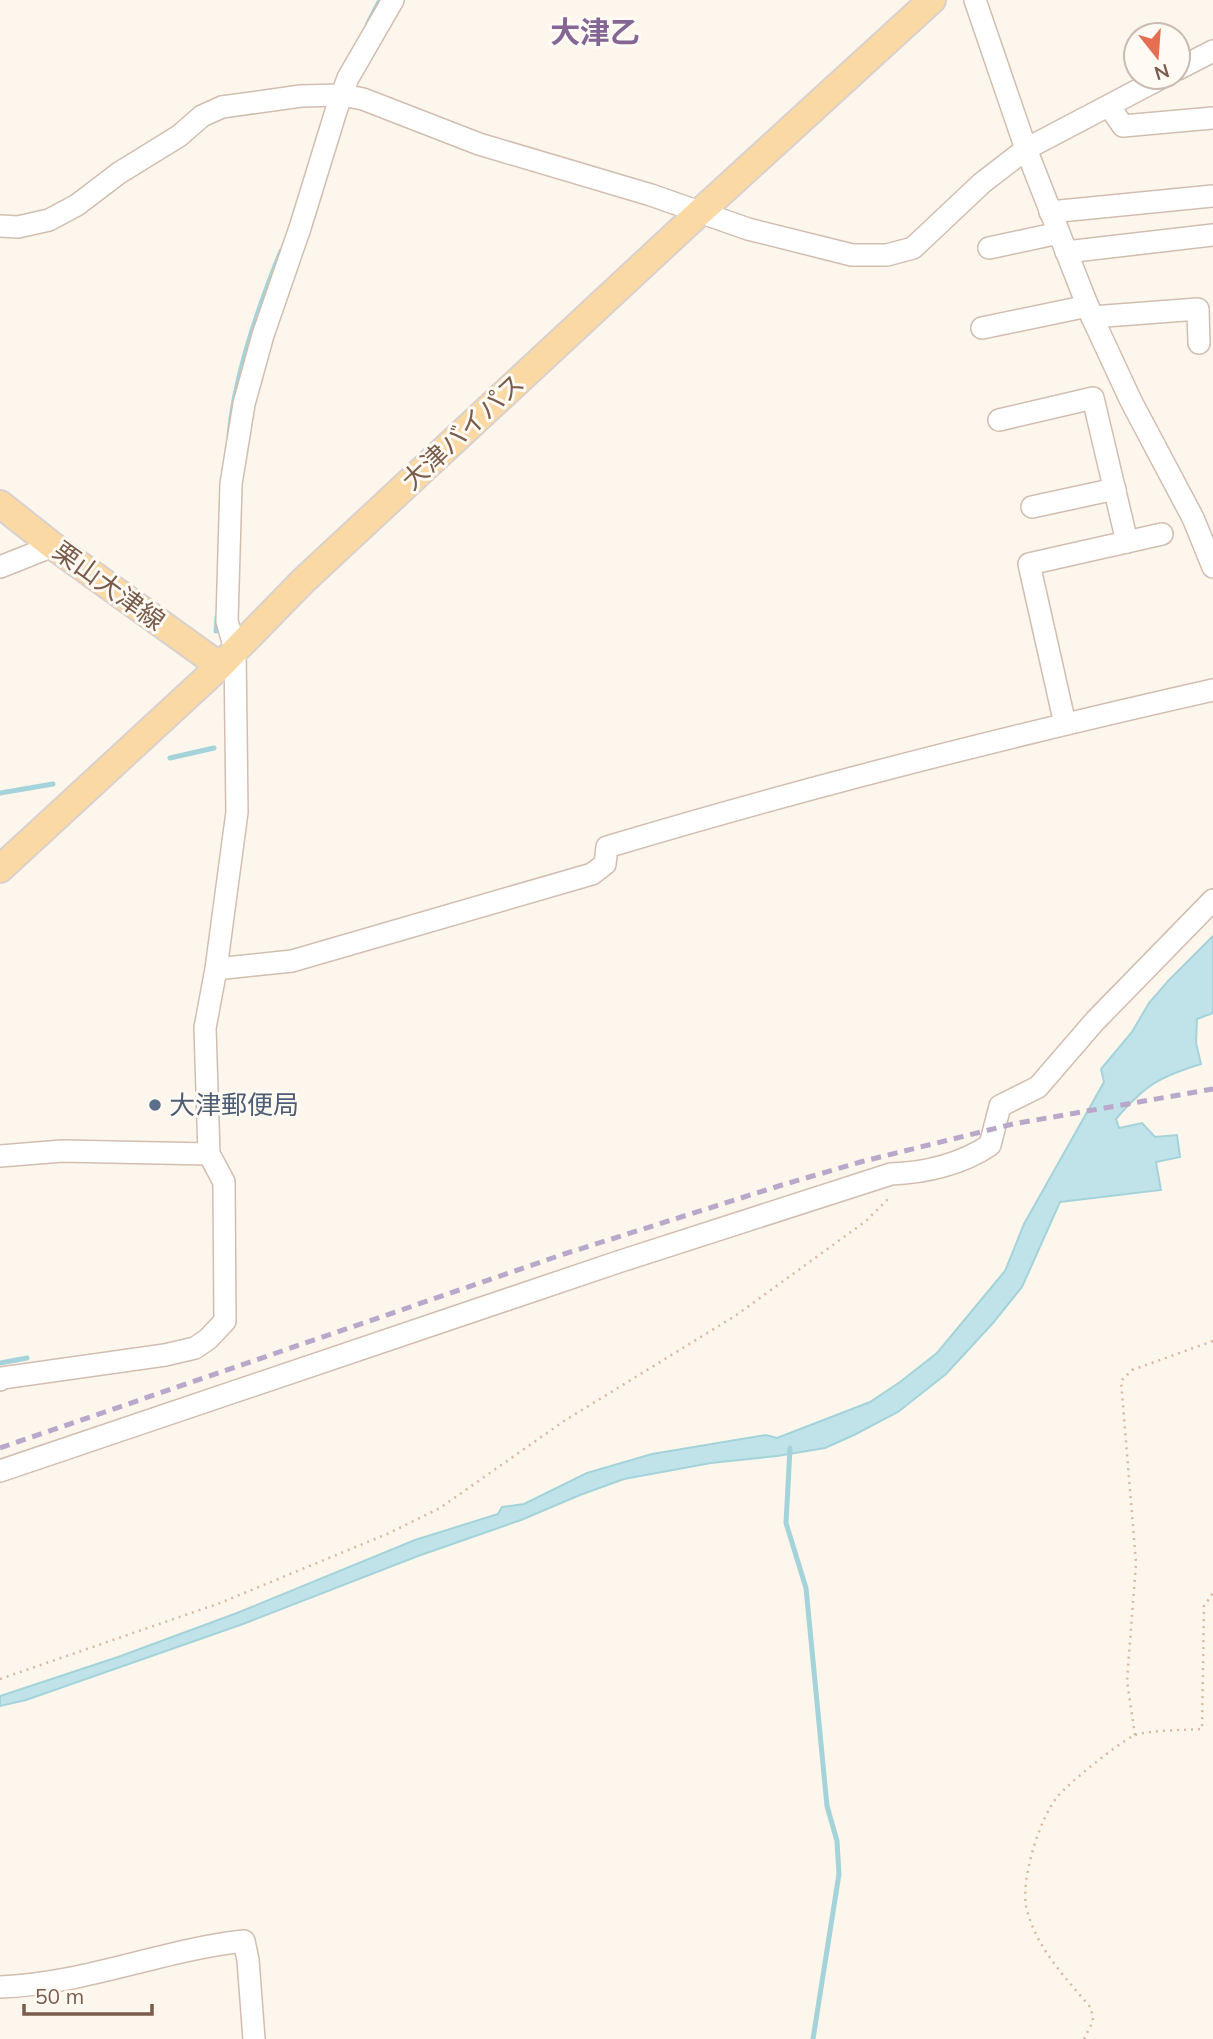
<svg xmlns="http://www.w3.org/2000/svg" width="1213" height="2039" viewBox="0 0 1213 2039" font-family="Mulish,'Noto Sans JP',sans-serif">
<rect width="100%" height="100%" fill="#fdf6ec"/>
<path fill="#bfe3e8" stroke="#a5d3da" stroke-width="2" d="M1213,936V1013L1197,1019L1196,1043L1201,1064C1159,1077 1145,1085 1116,1119L1119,1128L1142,1123L1155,1137L1177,1135L1180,1157L1156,1162L1161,1190L1060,1202L1022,1287L993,1323L946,1374L898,1412L854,1435L825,1448L777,1456L711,1463L624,1479L580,1495L521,1520L418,1556L243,1624L26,1700L0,1706V1696L118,1657L237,1613L415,1540L498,1514L502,1507L524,1504L587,1473L652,1454L766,1435L777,1438L870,1402L900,1382L937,1353L1005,1271L1024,1224L1104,1082L1101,1069L1132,1032L1149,1003L1169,980Z"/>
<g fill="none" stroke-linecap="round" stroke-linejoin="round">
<g stroke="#a5d3da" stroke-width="5">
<path d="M368,23L380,0"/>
<path d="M229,436C234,377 259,305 281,251"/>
<path d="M216,631L217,617"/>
<path d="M170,758L214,748"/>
<path d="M0,793L53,784"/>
<path d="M0,1363L27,1358"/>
<path d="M790,1448L786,1523L806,1588L827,1806L837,1841L839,1874L813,2039"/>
</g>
<g stroke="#d1beb0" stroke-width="24">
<g id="minor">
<path d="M975,0L1026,149L1092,317L1131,401L1193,518L1213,567"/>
<path d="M1178,69L1213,51"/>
<path d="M1109,106L1123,126L1213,118"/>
<path d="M1050,212L1213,196"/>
<path d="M0,226L18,227L49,220L77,205L119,173L179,136L202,116L222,107L301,96L342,95L363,99L479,144L651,195L748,229L852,255H887L913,248L982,183L1026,149L1163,77"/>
<path d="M989,248L1059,233"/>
<path d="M1066,252L1213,235"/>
<path d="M1092,317L1198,309L1199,343"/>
<path d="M982,328L1088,306"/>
<path d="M999,420L1093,398L1127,542"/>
<path d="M1032,507L1115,489"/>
<path d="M0,567L53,546"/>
<path d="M1065,724L1029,564L1162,534"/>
<path d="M216,969L292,961L592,874L605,864L607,847C807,787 1009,736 1213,690"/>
<path d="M0,1156L62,1151L209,1154"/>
<path d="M0,1380L2,1378L165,1355L195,1348L208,1339L225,1321L224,1182L209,1154L205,1028L216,969L237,812L235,649L227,621L231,484L244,404L263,335L300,228L336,111L348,78L393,0"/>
<path d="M0,1471L621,1261L891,1174C925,1173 962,1164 990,1145L1000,1106L1038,1087L1095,1021L1213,900"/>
<path d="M0,1987C84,1984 161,1950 244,1941L248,1960L254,2039"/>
</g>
</g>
<g stroke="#dad1cd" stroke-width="30">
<g id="major">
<path d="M0,504L53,546L220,666"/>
<path d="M0,869L220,666L303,581L700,212L932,0"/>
</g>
</g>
<g stroke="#d9b8a5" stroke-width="2.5" stroke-dasharray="2 5" stroke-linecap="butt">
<path d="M0,1679L220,1603L387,1534L440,1508L564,1421L735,1316L866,1221L891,1196"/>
<path d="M1135,1735L1127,1681L1136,1563L1121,1381L1132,1370L1213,1341"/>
<path d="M1084,2039L1093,2021L1091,2008C1065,1977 1035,1947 1026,1906C1021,1878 1040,1817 1058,1796C1070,1782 1117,1744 1133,1736C1146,1730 1186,1730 1202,1729L1204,1606L1213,1593"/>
</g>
<use href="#minor" stroke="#fff" stroke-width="21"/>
<use href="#major" stroke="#fbd9a5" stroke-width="26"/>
<path stroke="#b9a8c9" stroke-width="5" stroke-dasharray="10 7" stroke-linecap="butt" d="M0,1448L564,1254L782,1185L864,1161L1013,1124L1213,1089"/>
</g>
<circle fill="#5c6f8a" stroke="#fffaf3" stroke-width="2.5" cx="155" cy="1105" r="7"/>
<g text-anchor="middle" stroke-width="6" stroke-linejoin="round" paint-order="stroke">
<g font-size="26" fill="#7a5c4d" stroke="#fffaf3">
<text transform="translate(463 432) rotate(-43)" y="9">大津バイパス</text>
<text transform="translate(109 586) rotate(36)" y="9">栗山大津線</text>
</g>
<g font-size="26" fill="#4e5e75" stroke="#fffaf3" text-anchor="start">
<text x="169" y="1114">大津郵便局</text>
</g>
<g font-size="30" font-weight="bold" fill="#846695" stroke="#fffaf3">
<text x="595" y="43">大津乙</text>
</g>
</g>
<g transform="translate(1157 56) rotate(163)"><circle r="33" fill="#fffaf3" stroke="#cabbb1" stroke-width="2"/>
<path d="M0-5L12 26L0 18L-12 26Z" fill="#e76f51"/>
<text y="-10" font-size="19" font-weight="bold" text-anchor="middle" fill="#7a5c4d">N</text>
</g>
<path d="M24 2004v10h128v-10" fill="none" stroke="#7a5c4d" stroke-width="3.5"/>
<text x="35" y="2004" font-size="21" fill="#7a5c4d" stroke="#fffaf3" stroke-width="5" paint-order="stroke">50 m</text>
</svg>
